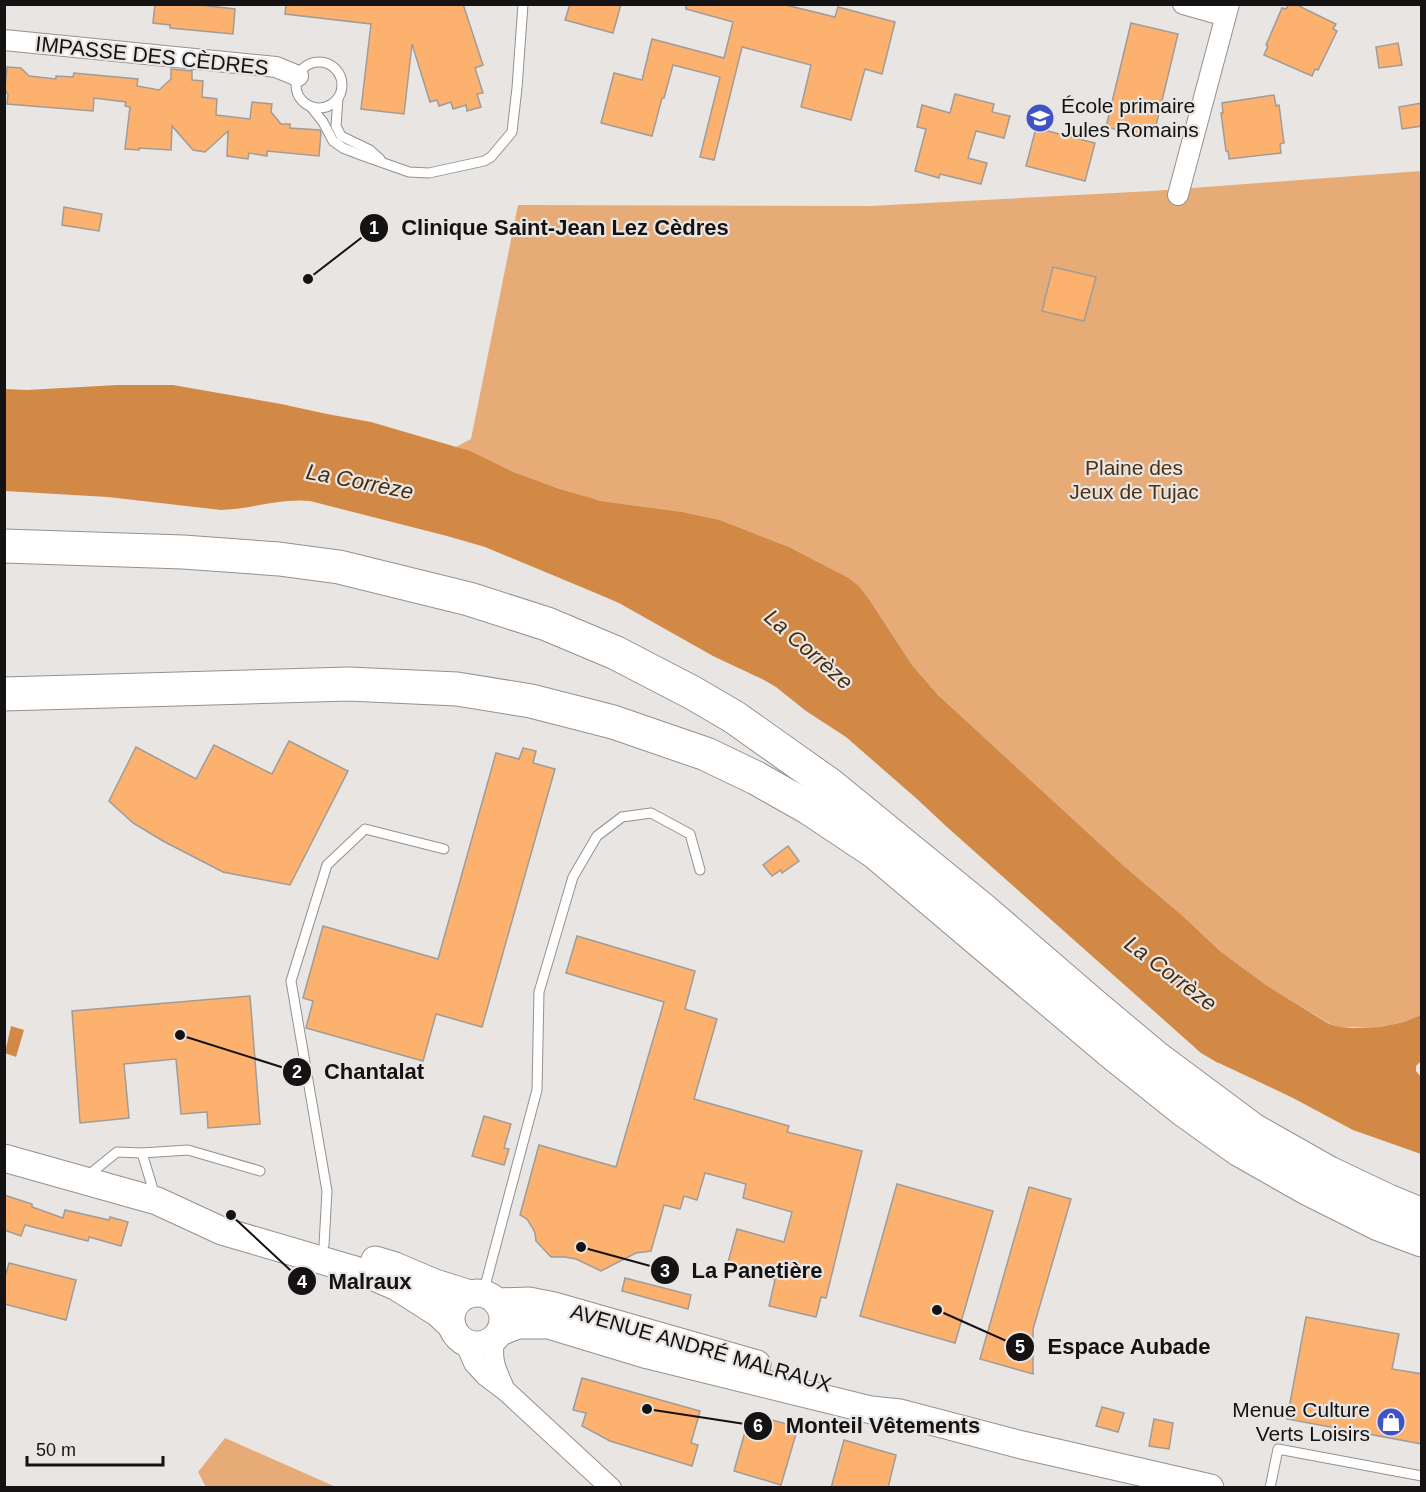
<svg xmlns="http://www.w3.org/2000/svg" width="1426" height="1492" viewBox="0 0 1426 1492" font-family="Arial,sans-serif">
<rect width="100%" height="100%" fill="#e8e5e2"/>
<g fill="#e7ab77">
<path d="M1421,171V1015L1404,1022L1380,1027H1341L1330,1024L1266,985L1220,951L1184,917L1124,866L938,695L912,665L869,599L859,586L849,578L789,547L720,520L683,512L601,501C573,495 543,485 516,473C496,464 477,454 456,447L471,439L518,205L871,206L1152,191Z"/>
<path d="M225,1438L336,1487H206L198,1472Z"/>
</g>
<g fill="#d28946">
<path d="M117,385H173L281,404L327,414L371,422L470,451L516,473L559,489L601,501L683,512L720,520L789,547L849,578L859,586L869,599L912,665L938,695L1124,866L1184,917L1220,951L1266,985L1329,1024L1341,1027L1352,1028L1380,1027L1404,1022L1421,1015V1061L1416,1066V1071L1421,1077V1154L1353,1130L1293,1098L1219,1063H1218L1201,1053L947,827L917,799L846,737L806,711L776,687L764,680L713,656L619,603L598,594L485,547L447,536L310,501C280,498 251,509 221,510L108,497L5,491V389L27,390Z"/>
<path d="M11,1026L24,1030L16,1057L5,1053Z"/>
</g>
<g fill="#fdb16e" stroke="#9f9c99" stroke-width="1.5">
<path d="M155,4H191L235,9L233,34L170,28V25L153,23Z"/>
<path d="M286,4H463L483,65L475,68L483,93L477,94L481,107L467,111L466,105L453,109L451,102L439,106L437,100L430,102L412,44L404,114L361,109L371,24L285,14Z"/>
<path d="M570,4H621L613,33L565,20Z"/>
<path d="M686,4H782L835,17L838,7L895,22L882,74L865,69L851,120L801,107L811,65L742,47L714,160L700,157L720,77L673,65L664,98H662L652,136L601,123L614,73L642,80L652,39L724,58L733,22L686,9Z"/>
<path d="M1289,4H1295L1336,24L1333,29L1337,31L1318,70L1315,69L1312,76L1264,55L1268,46L1266,45L1282,8L1286,9Z"/>
<path d="M1131,23L1178,34L1153,138L1106,127Z"/>
<path d="M1398,43L1402,65L1379,68L1376,47Z"/>
<path d="M7,67L21,68L29,76L56,79V76L73,77L74,73L138,79L137,86L159,90L171,79V69L192,71V80L203,81L202,97L217,99L216,115L250,119L252,102L272,104L271,112L281,124H290V128L320,130L321,132L319,156L267,151V156L249,153L248,159L227,156L228,131L205,152L193,150L172,126L171,150L139,148V150L125,149L130,107L125,106L126,102L94,98L93,111L7,104L8,95L5,89Z"/>
<path d="M955,94L994,104L992,112L1010,116L1004,138L976,131L968,158L987,163L981,184L940,174L939,178L915,171L926,129L917,127L922,105L950,113Z"/>
<path d="M1274,95L1276,106L1279,105L1284,143L1280,144L1281,153L1229,159L1228,151H1226L1221,113H1223L1222,103Z"/>
<path d="M1422,103V126L1402,129L1399,107Z"/>
<path d="M1036,128L1095,143L1085,181L1026,166Z"/>
<path d="M64,207L102,214L99,231L62,225Z"/>
<path d="M1053,267L1096,277L1084,321L1042,311Z"/>
<path d="M289,741L348,771L290,885L223,872L163,841L133,823L109,801L136,747L196,779L214,745L272,774Z"/>
<path d="M523,748L536,751L533,763L555,769L482,1027L436,1014L423,1061L306,1028L313,1001L303,998L323,926L438,959L496,753L519,759Z"/>
<path d="M788,846L799,861L782,873L781,870L772,876L763,865Z"/>
<path d="M577,936L695,971L685,1009L717,1019L694,1099L789,1126L787,1132L862,1151L826,1298L821,1297L816,1317L769,1306L775,1280L727,1266L737,1229L784,1242L792,1212L743,1198L746,1184L705,1173L697,1200L684,1196L680,1209L664,1205L651,1251L636,1253L601,1271L576,1259L565,1257H551L536,1241L535,1233L532,1227L527,1219L520,1215L539,1145L616,1167L664,1002L566,973Z"/>
<path d="M250,996L260,1124L208,1128L207,1112L181,1114L176,1059L124,1064L129,1118L80,1123L72,1011Z"/>
<path d="M484,1116L511,1124L504,1148L509,1149L504,1165L472,1156Z"/>
<path d="M897,1184L993,1211L955,1343L860,1316Z"/>
<path d="M1029,1187L1071,1199L1033,1329V1374L980,1359Z"/>
<path d="M4,1195L32,1204V1207L63,1218L65,1210L109,1220L110,1217L128,1222L121,1246L89,1237L88,1241L25,1225L21,1236L4,1230Z"/>
<path d="M9,1263L76,1280L66,1320L4,1304V1281Z"/>
<path d="M625,1278L691,1295L688,1309L622,1291Z"/>
<path d="M1306,1317L1399,1334L1392,1369L1422,1374V1444L1287,1419Z"/>
<path d="M582,1378L700,1411L691,1443L698,1445L692,1466L610,1441L582,1426L586,1413L573,1410Z"/>
<path d="M1102,1407L1124,1413L1118,1432L1096,1426Z"/>
<path d="M750,1414L798,1427L781,1485L734,1471Z"/>
<path d="M1154,1419L1173,1423L1169,1449L1149,1446Z"/>
<path d="M844,1440L896,1455L888,1488H831Z"/>
</g>
<g fill="none" stroke-linecap="round" stroke-linejoin="round">
<g stroke="#94918f" stroke-width="11">
<g id="lane">
<circle cx="319" cy="85" r="23"/>
<path d="M338,98L336,126L341,136L370,150L380,159"/>
<path d="M311,107L323,122L333,141L343,148L361,155L409,172L429,173L484,161L491,157L512,132L517,88L523,4"/>
<path d="M142,1153L155,1196"/>
<path d="M86,1177L117,1152L142,1153L188,1150L260,1171"/>
<path d="M324,1245L327,1191L291,981L327,865L365,829L444,849"/>
<path d="M480,1293L485,1286L537,1090L539,992L573,877L597,836L622,817L651,813L690,834L700,870"/>
<path d="M1270,1488L1278,1449L1422,1476"/>
</g>
</g>
<g stroke="#94918f" stroke-width="22">
<g id="street">
<path d="M1183,4L1225,16"/>
<path d="M4,40L276,67L298,76"/>
<path d="M1178,195L1229,4"/>
<path d="M494,1339C491,1360 495,1368 503,1386"/>
<path d="M465,1342L474,1363L486,1376L506,1391L611,1488"/>
</g>
</g>
<g stroke="#94918f" stroke-width="29">
<g id="secondary">
<path d="M4,1158L157,1201L222,1231L365,1273L397,1287L438,1313L452,1326"/>
<path d="M375,1260L395,1266L435,1283L470,1294"/>
<circle cx="477" cy="1319" r="26"/>
<path d="M498,1302L529,1301L554,1306L757,1364"/>
<path d="M500,1332L518,1325H549L648,1355L871,1410L900,1413L1022,1445L1210,1488"/>
</g>
</g>
<g stroke="#94918f" stroke-width="35">
<g id="highway">
<path d="M4,546L183,552L279,559L339,567L469,599L547,624L616,653L693,693L734,717L830,785L983,910L1093,1005L1155,1057L1253,1130L1329,1173L1388,1201L1422,1215"/>
<path d="M4,694L349,684L457,689L531,701L613,722L706,754L756,778L809,808L875,852L1109,1050L1184,1110L1240,1150L1307,1188L1379,1224L1422,1240"/>
</g>
</g>
<use href="#lane" stroke="#fff" stroke-width="9"/>
<use href="#street" stroke="#fff" stroke-width="20"/>
<use href="#secondary" stroke="#fff" stroke-width="27"/>
<use href="#highway" stroke="#fff" stroke-width="33"/>
</g>
<defs>
<g id="school-disc" transform="scale(1.5)"><circle r="9.5" fill="#4053c6" stroke="#e8e5e2"/><path d="M0-5L7-2L0 1L-7-2ZM-4 1L0 2.5L4 1V4Q0 6-4 4Z" fill="#fff"/></g>
<g id="shop-disc" transform="scale(1.5)"><circle r="9.5" fill="#4053c6" stroke="#e8e5e2"/><path d="M-5-2.5h2.3a2.7 3.5 0 0 1 5.4 0H5L5.5 6h-11ZM-1.5-2.5h3a1.5 2.3 0 0 0-3 0Z" fill="#fff"/></g>
</defs>
<g fill-rule="evenodd">
<use href="#school-disc" x="1040" y="118"/>
<use href="#shop-disc" x="1391" y="1422"/>
</g>
<g text-anchor="middle" stroke-width="4.5" stroke-linejoin="round" paint-order="stroke">
<g font-size="21" fill="#141212" stroke="#e8e5e2">
<text transform="translate(152 56) rotate(6)" y="7">IMPASSE DES CÈDRES</text>
<text transform="translate(701 1348) rotate(16)" y="7">AVENUE ANDRÉ MALRAUX</text>
</g>
<g font-size="21" fill="#141212" stroke="#e8e5e2" text-anchor="start">
<text x="1061" y="113">École primaire<tspan x="1061" dy="24">Jules Romains</tspan></text>
<text x="1370" y="1417" text-anchor="end">Menue Culture<tspan x="1370" dy="24">Verts Loisirs</tspan></text>
</g>
<g font-size="21" fill="#4d2f13" stroke="#e8e5e2">
<text x="1134" y="475">Plaine des<tspan x="1134" dy="24">Jeux de Tujac</tspan></text>
</g>
<g font-size="22" font-style="italic" fill="#482a0d" stroke="#e8e5e2">
<text transform="translate(360 481) rotate(11)" y="8">La Corrèze</text>
<text transform="translate(809 649) rotate(41)" y="8">La Corrèze</text>
<text transform="translate(1171 973) rotate(37)" y="8">La Corrèze</text>
</g>
</g>
<path fill="none" stroke="#141212" stroke-width="2" d="M308 279L374 228M180 1035L297 1072M581 1247L665 1270M231 1215L302 1281M937 1310L1020 1347M647 1409L758 1426"/>
<g fill="#141212" stroke="#e8e5e2" stroke-width="2">
<circle cx="308" cy="279" r="6"/>
<circle cx="180" cy="1035" r="6"/>
<circle cx="581" cy="1247" r="6"/>
<circle cx="231" cy="1215" r="6"/>
<circle cx="937" cy="1310" r="6"/>
<circle cx="647" cy="1409" r="6"/>
<circle cx="374" cy="228" r="15"/>
<circle cx="297" cy="1072" r="15"/>
<circle cx="665" cy="1270" r="15"/>
<circle cx="302" cy="1281" r="15"/>
<circle cx="1020" cy="1347" r="15"/>
<circle cx="758" cy="1426" r="15"/>
</g>
<g font-size="18" text-anchor="middle" font-weight="bold" fill="#fff">
<text x="374" y="234">1</text>
<text x="297" y="1078">2</text>
<text x="665" y="1277">3</text>
<text x="302" y="1288">4</text>
<text x="1020" y="1353">5</text>
<text x="758" y="1432">6</text>
</g>
<g font-size="22" text-anchor="middle" font-weight="bold" fill="#141212" stroke="#e8e5e2" stroke-width="4.5" stroke-linejoin="round" paint-order="stroke">
<text x="565" y="235">Clinique Saint-Jean Lez Cèdres</text>
<text x="374" y="1079">Chantalat</text>
<text x="757" y="1278">La Panetière</text>
<text x="370" y="1289">Malraux</text>
<text x="1129" y="1354">Espace Aubade</text>
<text x="883" y="1433">Monteil Vêtements</text>
</g>
<rect width="1426" height="1492" fill="none" stroke="#141212" stroke-width="12"/>
<path d="M27 1456v9h136v-9" fill="none" stroke="#141212" stroke-width="3"/>
<text x="36" y="1456" font-size="18" fill="#141212" stroke="#e8e5e2" stroke-width="4.5" paint-order="stroke">50 m</text>
</svg>
